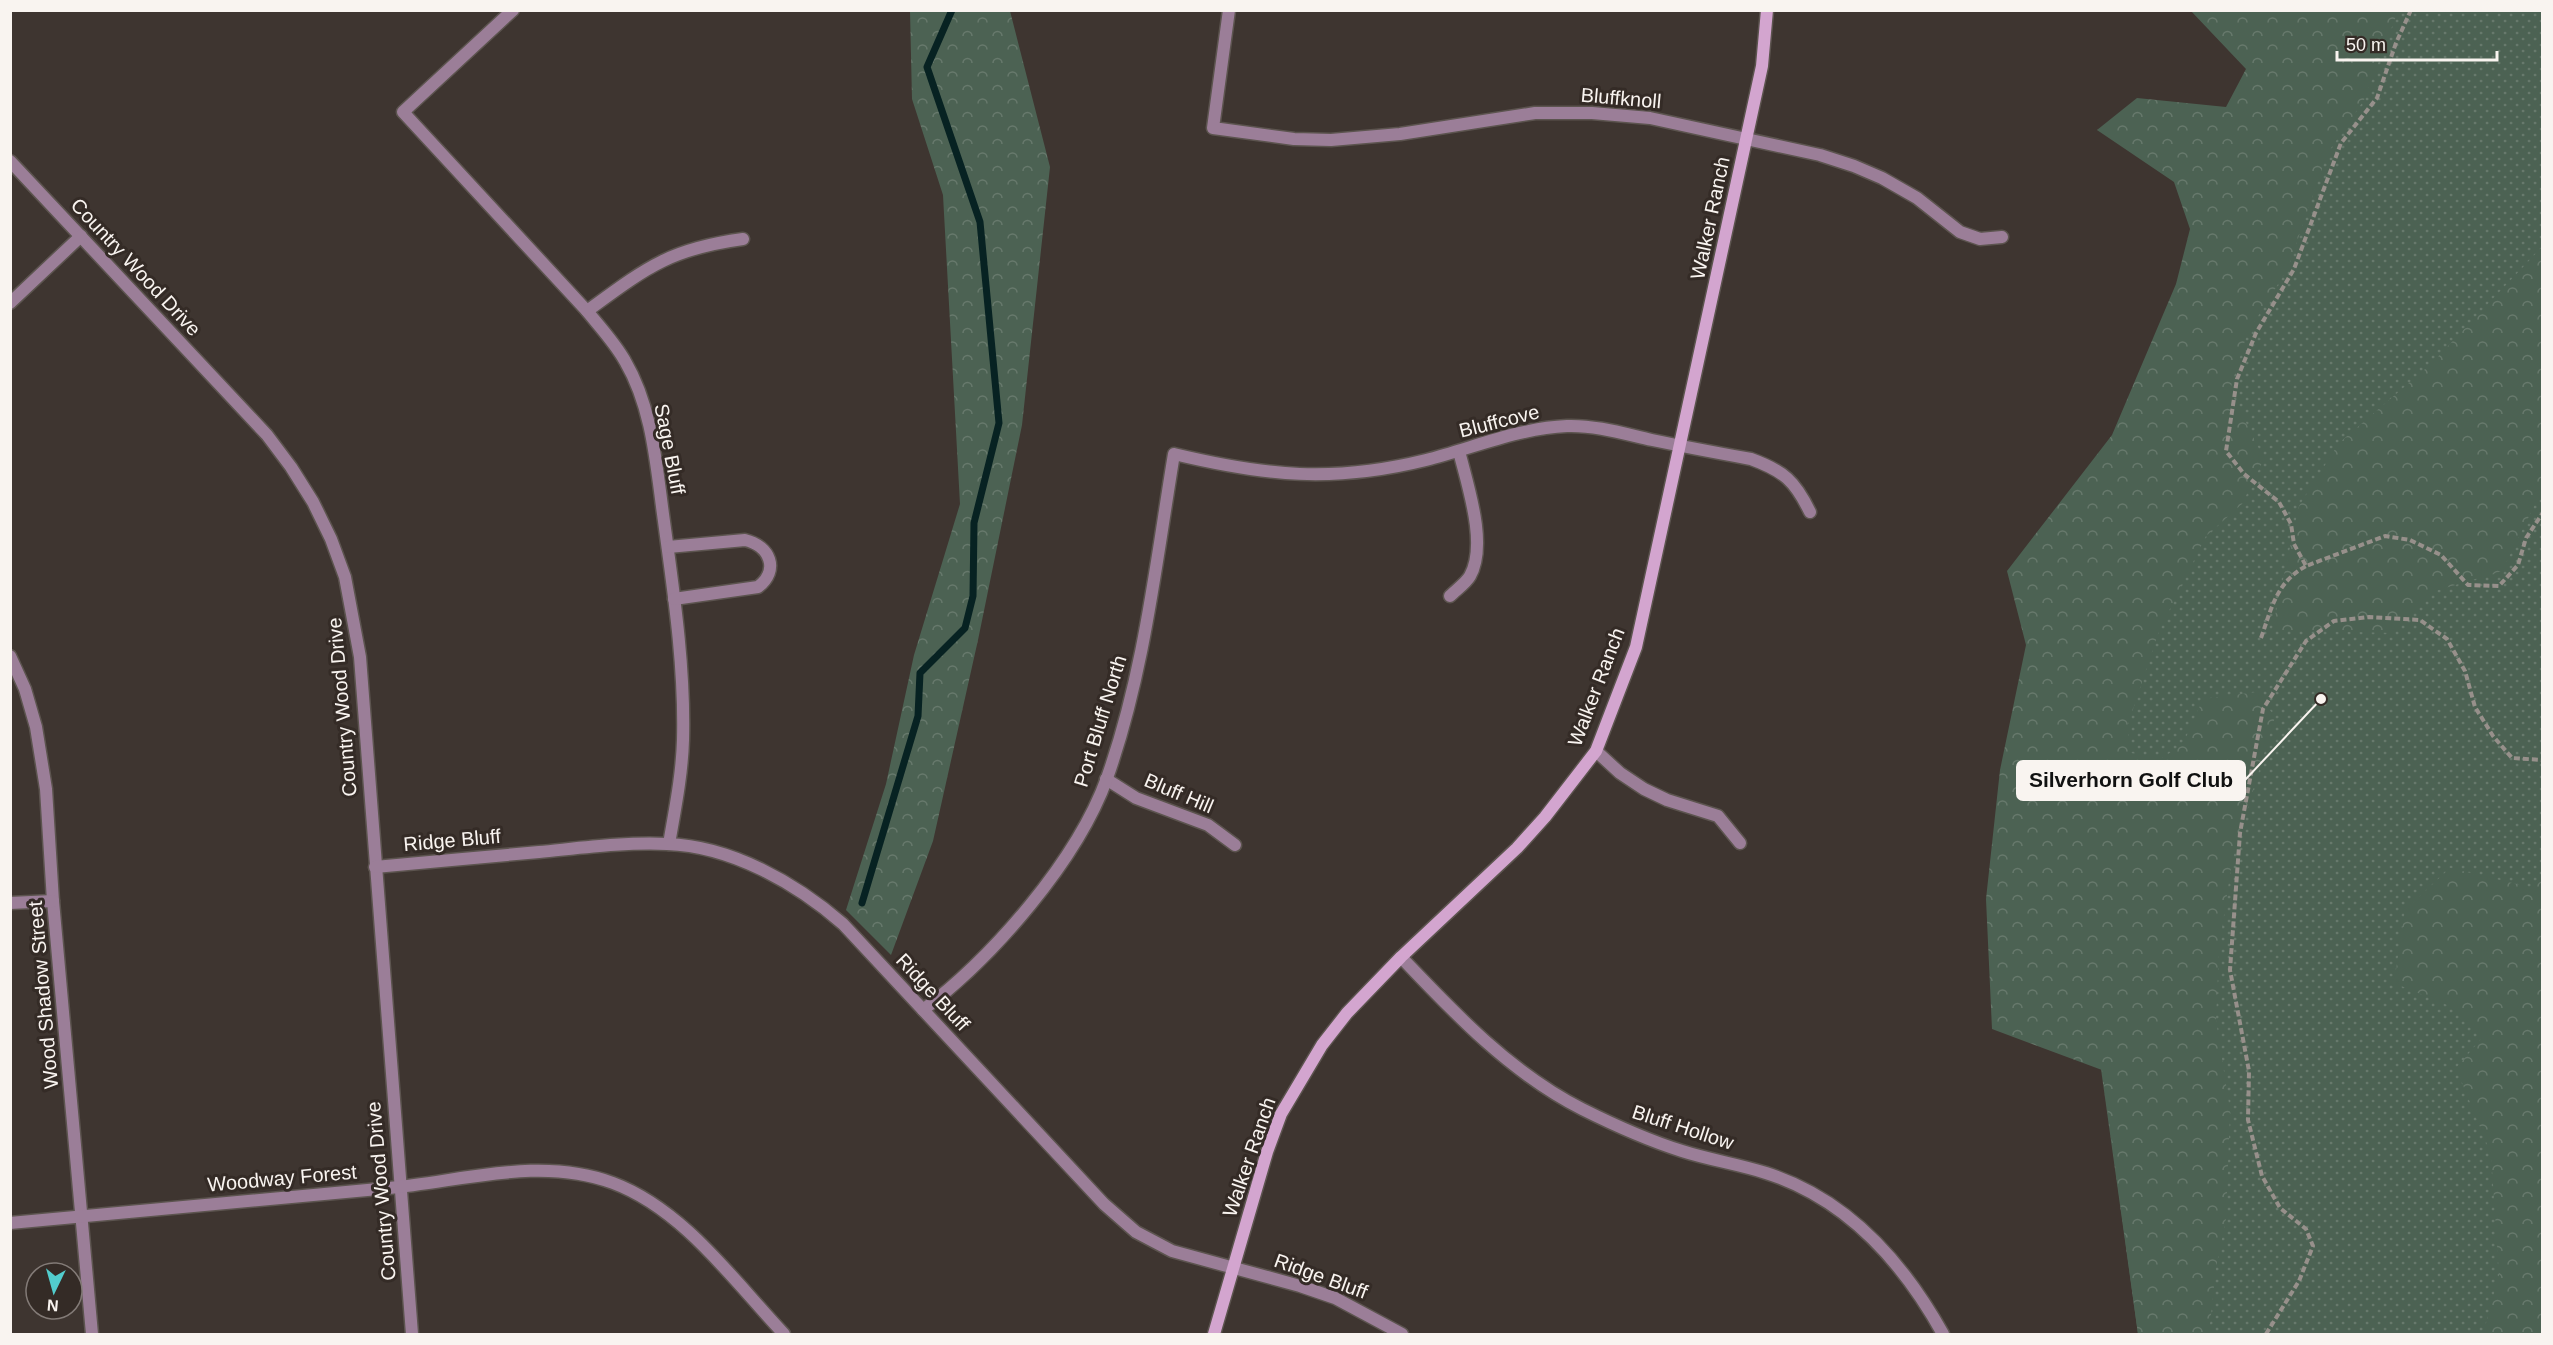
<svg xmlns="http://www.w3.org/2000/svg" width="2553" height="1345" viewBox="0 0 2553 1345" font-family="Helvetica,sans-serif">
<defs>
<pattern id="grass-dots" width="8" height="8" patternUnits="userSpaceOnUse" patternTransform="scale(1.5)"><rect width="8" height="8" fill="#4c6253"/><path d="M2 2h.1M6 6h.1" fill="none" stroke="#67796c" stroke-width="1.8" stroke-linecap="round"/></pattern>
<pattern id="forest-crowns" width="20" height="18" patternUnits="userSpaceOnUse" patternTransform="scale(1.5)"><rect width="20" height="18" fill="#4c6253"/><path d="M2 6a3 3 0 1 1 6 0M12 15a3 3 0 1 1 6 0" fill="none" stroke="#67796c"/></pattern>
</defs>
<rect width="100%" height="100%" fill="#3e3530"/>
<path fill="url(#grass-dots)" d="M2341,11H2542V1334H2138L2088,976L2179,363Z"/>
<g fill="url(#forest-crowns)">
<path d="M910,11H1010L1050,167L1022,425L978,640L933,841L891,955L846,910L886,784L914,655L960,504L943,195L912,99Z"/>
<path d="M2191,11H2398L2364,100L2327,154L2288,268L2247,334L2230,390L2264,459L2242,504L2206,536L2159,631L2127,727L2131,753L2162,758L2183,744L2203,699L2257,692L2275,717L2232,861L2219,949L2216,1020L2230,1110L2226,1219L2216,1267L2209,1334H2138L2102,1070L1992,1029L1986,899L2000,770L2026,645L2007,571L2112,435L2176,284L2190,229L2174,182L2097,130L2137,98L2226,107L2246,69Z"/>
<path d="M2542,247V490L2502,571L2432,592L2394,633L2272,630L2299,506L2339,443L2431,364Z"/>
<path d="M2450,868L2533,888L2542,880V1334H2483L2499,1275L2491,1154L2456,1068L2481,1039L2457,1009L2394,983L2405,910Z"/>
</g>
<g fill="none" stroke-linecap="round" stroke-linejoin="round">
<path stroke="#072222" stroke-width="7" d="M862,903L918,716L920,673L965,628L973,596L974,523L999,423L980,222L927,67L952,10"/>
<g stroke="#5c544f" stroke-width="15">
<g id="street">
<path d="M513,10L403,112L587,311C600,327 615,343 625,361C652,407 656,463 663,514C673,588 685,665 683,740C682,775 675,809 669,844"/>
<path d="M1229,10L1213,128L1294,139L1331,140L1400,134L1535,113H1592L1650,118L1820,155L1854,166L1882,178L1917,198L1960,232L1980,239L2002,237"/>
<path d="M10,161L267,435L291,467L313,502L331,539L345,577L360,657L412,1334"/>
<path d="M10,303L81,236"/>
<path d="M587,311C646,268 669,249 743,239"/>
<path d="M668,547L745,540C770,546 780,570 758,587L674,599"/>
<path d="M1450,596C1456,590 1466,583 1470,576C1488,544 1467,484 1459,451"/>
<path d="M10,656L25,689L36,727L46,789L53,901L92,1334"/>
<path d="M1596,751L1620,773L1644,789L1667,800L1718,816L1740,843"/>
<path d="M1106,779L1136,798L1208,825L1235,845"/>
<path d="M375,867C430,862 484,857 539,852C581,848 625,842 667,844C731,846 796,883 843,924L1104,1204L1136,1232L1172,1251L1300,1286L1335,1298L1402,1334"/>
<path d="M10,903L53,901"/>
<path d="M1401,957C1455,1014 1511,1073 1582,1109C1614,1125 1647,1140 1682,1151C1710,1160 1738,1164 1766,1173C1848,1199 1903,1262 1943,1334"/>
<path d="M923,1010C993,957 1077,861 1107,778C1144,674 1156,562 1174,454C1266,476 1333,483 1426,460C1473,448 1519,428 1567,426C1596,425 1625,434 1652,440C1685,447 1718,453 1751,459C1784,471 1795,481 1810,512"/>
<path d="M10,1223C137,1212 263,1200 389,1188C463,1181 541,1156 613,1183C683,1209 734,1281 784,1334"/>
</g>
</g>
<g stroke="#5c544f" stroke-width="15">
<path id="secondary" d="M1214,1334L1267,1152L1281,1114L1322,1045L1347,1013L1401,957L1517,848L1545,817L1596,751L1636,647L1762,66L1767,10"/>
</g>
<g stroke="#97908b" stroke-width="4" stroke-dasharray="6 3" stroke-linecap="butt">
<path d="M2411,10L2396,43L2377,98L2341,143L2294,269L2256,333L2237,379L2226,451L2244,474L2279,502L2291,524L2294,544L2306,566L2385,536L2410,540L2441,555L2468,585L2499,586L2518,565L2526,538L2542,514"/>
<path d="M2261,638C2272,607 2276,583 2306,566"/>
<path d="M2266,1334L2299,1281L2313,1246L2306,1229L2280,1208L2262,1176L2248,1120L2249,1071L2230,970L2240,833L2263,709L2306,641L2334,621L2369,617L2420,620L2447,639L2465,671L2475,707L2493,736L2512,758L2542,760"/>
</g>
<use href="#street" stroke="#9b7e98" stroke-width="12"/>
<use href="#secondary" stroke="#d3a5cf" stroke-width="12"/>
</g>
<g text-anchor="middle" stroke-width="6" stroke-linejoin="round" paint-order="stroke">
<g font-size="20" fill="#f9f4f0" stroke="#342b26">
<text transform="translate(1621 98) rotate(5)" y="7">Bluffknoll</text>
<text transform="translate(1710 218) rotate(-78)" y="7">Walker Ranch</text>
<text transform="translate(136 267) rotate(47)" y="7">Country Wood Drive</text>
<text transform="translate(1499 421) rotate(-14)" y="7">Bluffcove</text>
<text transform="translate(670 449) rotate(79)" y="7">Sage Bluff</text>
<text transform="translate(1596 687) rotate(-69)" y="7">Walker Ranch</text>
<text transform="translate(342 707) rotate(-95)" y="7">Country Wood Drive</text>
<text transform="translate(1100 721) rotate(-73)" y="7">Port Bluff North</text>
<text transform="translate(1179 793) rotate(23)" y="7">Bluff Hill</text>
<text transform="translate(452 840) rotate(-5)" y="7">Ridge Bluff</text>
<text transform="translate(933 992) rotate(47)" y="7">Ridge Bluff</text>
<text transform="translate(43 995) rotate(-95)" y="7">Wood Shadow Street</text>
<text transform="translate(1683 1127) rotate(18)" y="7">Bluff Hollow</text>
<text transform="translate(1249 1157) rotate(-71)" y="7">Walker Ranch</text>
<text transform="translate(282 1178) rotate(-5)" y="7">Woodway Forest</text>
<text transform="translate(381 1191) rotate(-95)" y="7">Country Wood Drive</text>
<text transform="translate(1321 1276) rotate(20)" y="7">Ridge Bluff</text>
</g>
</g>
<path fill="none" stroke="#f9f4f0" stroke-width="2" d="M2321 699L2245 780"/>
<circle fill="#f9f4f0" stroke="#342b26" stroke-width="2" cx="2321" cy="699" r="6"/>
<rect fill="#f9f4f0" stroke="#f9f4f0" stroke-width="2" x="2017" y="761" width="228" height="39" rx="6"/>
<g font-size="21" text-anchor="middle" font-weight="bold" fill="#111">
<text x="2131" y="787">Silverhorn Golf Club</text>
</g>
<rect width="2553" height="1345" fill="none" stroke="#f9f4f0" stroke-width="24"/>
<g transform="translate(54 1291) rotate(185)"><circle r="28" fill="#342b26" stroke="#837b77" stroke-width="1.5"/>
<path d="M0-4.5L10 22L0 15L-10 22Z" fill="#52cdcd"/>
<text y="-9" font-size="16" font-weight="bold" text-anchor="middle" fill="#f9f4f0">N</text>
</g>
<path d="M2337 51v9h160v-9" fill="none" stroke="#f9f4f0" stroke-width="3"/>
<text x="2346" y="51" font-size="18" fill="#f9f4f0" stroke="#342b26" stroke-width="4.5" paint-order="stroke">50 m</text>
</svg>
